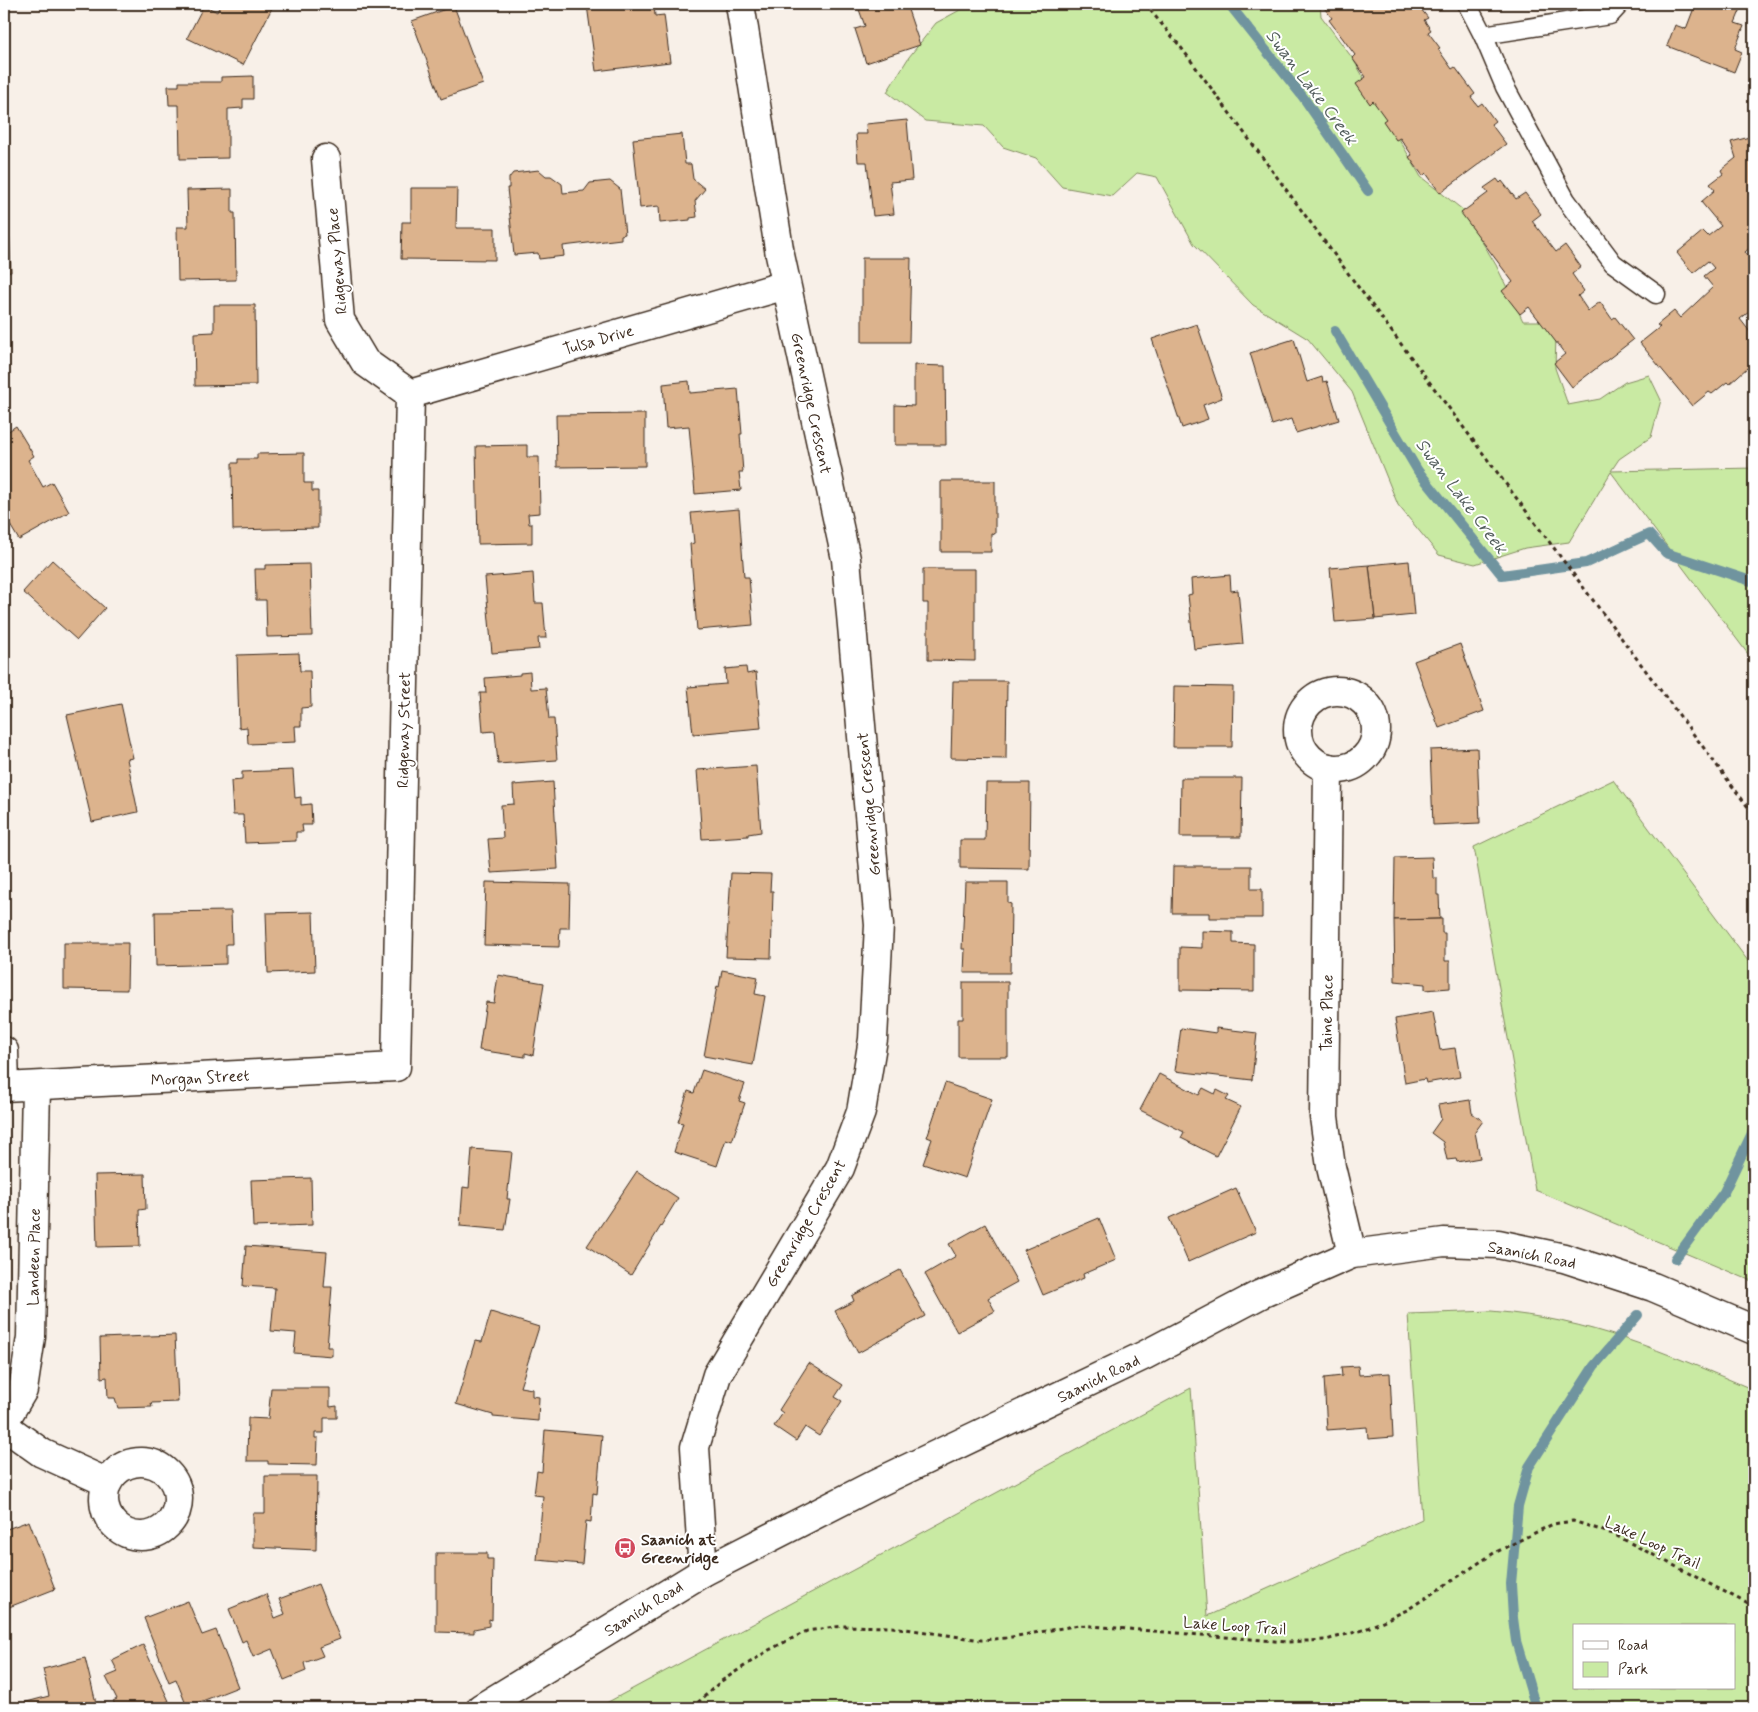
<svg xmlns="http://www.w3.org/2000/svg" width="1758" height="1712" viewBox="0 0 1758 1712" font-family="Mynerve,sans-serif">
<rect width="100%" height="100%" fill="#f8f0e8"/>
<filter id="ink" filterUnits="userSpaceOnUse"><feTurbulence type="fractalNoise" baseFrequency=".02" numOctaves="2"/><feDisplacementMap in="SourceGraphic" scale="10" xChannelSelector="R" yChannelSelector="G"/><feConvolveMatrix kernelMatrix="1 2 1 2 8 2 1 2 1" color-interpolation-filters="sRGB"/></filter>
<g filter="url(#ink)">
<g fill="#c9eaa3" stroke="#828a60" fill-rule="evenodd">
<path d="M971,4H1320L1321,16L1353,59L1421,177L1463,210L1496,265L1523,321H1543L1556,336L1555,368L1568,405L1600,399L1625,382L1649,375L1661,400L1651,437L1619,459L1611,471L1754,468V662L1611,472L1569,542L1525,548L1475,564L1439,555L1398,505L1352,392L1308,339L1253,305L1194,244L1157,177L1137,173L1112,196L1062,187L1036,158L1003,147L984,126L925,121L887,92L909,57L936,23Z"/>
<path d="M1613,780L1754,969V1282L1535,1190L1474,847Z"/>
<path d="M1491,1311C1591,1319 1664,1352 1754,1390V1708H597L1191,1388L1207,1616L1422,1519L1408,1314ZM1574,1626H1734V1688H1574Z"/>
</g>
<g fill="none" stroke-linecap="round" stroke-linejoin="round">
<g stroke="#70949f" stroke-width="10">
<path d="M1229,4L1303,97L1368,191"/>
<path d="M1335,331L1418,471L1502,575L1586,563L1649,534L1666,553L1754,582"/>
<path d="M1675,1259L1724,1192L1754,1129"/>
<path d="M1536,1708L1516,1641L1513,1618L1511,1584L1518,1506L1529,1467L1594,1366L1638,1315"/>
</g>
</g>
<g fill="#dcb38d" stroke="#3b2a1e">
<path d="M221,4H274L243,65L187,38L204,5L217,12Z"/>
<path d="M595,4H654L655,16L664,15L670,62L596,71L587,5Z"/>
<path d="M857,4H906L920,45L866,63L855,29L865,26Z"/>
<path d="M1321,4H1417L1428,18L1424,20L1431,30L1428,32L1440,48L1438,49L1452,69L1455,67L1475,94L1471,97L1478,106L1482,103L1495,121L1491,124L1506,144L1440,193L1426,173L1423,176L1409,157L1412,155L1400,138L1396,140L1383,121L1386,119L1373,101L1370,104L1356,84L1366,77L1352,58L1355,55L1329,20L1332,18Z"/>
<path d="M1684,4H1743L1735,23L1744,26L1735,49L1742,52L1734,72L1667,46L1675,25L1686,29L1694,8Z"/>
<path d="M454,6L483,84L441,99L412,21Z"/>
<path d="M253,76V99H243V108L228,109V158L180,159L179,105H169L168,86H179V82H221V77Z"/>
<path d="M4,77L9,79L4,92Z"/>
<path d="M907,120L912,180L890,182L894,214L873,216L867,162H858L856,134H867L866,124Z"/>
<path d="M682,134L685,164H691L693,179L705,189L695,201L697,217L690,218V220L660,223L659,206L640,208L633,139Z"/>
<path d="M1753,136L1754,182L1750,186L1754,191V215L1750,218L1754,223V244L1745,252L1754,263V308L1740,319L1754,337V369L1751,372L1747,368L1729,384L1727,382L1712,394L1709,392L1692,406L1640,343L1660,327L1657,325L1674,311L1680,318L1713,287L1704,276L1714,268L1708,261L1693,273L1677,253L1703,231L1708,236L1721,226L1701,202L1715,190L1710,184L1723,174L1721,170L1736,158L1731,142Z"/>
<path d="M539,170L546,176H551L562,184L563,193L584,191L590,183L610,181L620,189L625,234L621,235V239L563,246L564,256L539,259L538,253L514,255L507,188H509V178L513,173Z"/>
<path d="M1497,179L1500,183L1502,181L1516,199L1525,193L1541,214L1532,221L1556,252L1565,245L1581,267L1572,274L1584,291L1578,296L1588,311L1600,302L1612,319L1615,317L1633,340L1572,387L1554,363L1565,354L1529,307L1520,314L1502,291L1513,282L1461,213L1488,193L1484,188Z"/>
<path d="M411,188H457L456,228H495V260L401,259L402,222H411Z"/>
<path d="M232,189V213H235L236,280L178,281L177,227H188L187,190Z"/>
<path d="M4,201H8L11,272L4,273Z"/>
<path d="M862,258H911L909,342H862Z"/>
<path d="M214,305H255L256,385L195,386L194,333L214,332Z"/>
<path d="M1197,324L1222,398L1203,405L1208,419L1182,428L1152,339Z"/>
<path d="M1294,339L1307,382L1322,377L1323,382L1327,381L1339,420L1296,433L1291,419L1272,425L1250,353Z"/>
<path d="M914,365L945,366L946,445H895V405L914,406Z"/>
<path d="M689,381L690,393L738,389L742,434H740L743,472H739L741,490L695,494L689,426L666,428L663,384Z"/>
<path d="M645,414V466L557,467L556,415Z"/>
<path d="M16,426L34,456L28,460L43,487L52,482L69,512L19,540L4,515V434Z"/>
<path d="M527,445V457H539L540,513L528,514L529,524H532V543L478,544L476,446Z"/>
<path d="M304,453V483H312V491H318V528L233,530L232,463H238V459H257V454Z"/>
<path d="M941,481H995V534L991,533V552H941Z"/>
<path d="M739,509L744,577H749L753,625L697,630L690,544L694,543L691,513Z"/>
<path d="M52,560L105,608L77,640L23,592Z"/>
<path d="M1409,561L1414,615L1375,619L1369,565Z"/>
<path d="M310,564L312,636L267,637L266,600H256L255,569H265V565Z"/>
<path d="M1369,565L1375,619L1335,622L1330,568Z"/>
<path d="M923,569H975V661L928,660V603H923Z"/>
<path d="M533,573L535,603H543L546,638H538L539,649L492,653L485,577Z"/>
<path d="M1230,575L1231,591L1238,590L1243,644L1194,649L1188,595L1192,594L1191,579Z"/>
<path d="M1460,644L1484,711L1439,728L1414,661Z"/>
<path d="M299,653L300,671H310L311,707L301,708V726H295L296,742L248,744L247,727L239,728L237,655Z"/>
<path d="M746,667L747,674L756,672L761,728L693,734L688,687L726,684L725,669Z"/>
<path d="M530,672L531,689L546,688L549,719H554L557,760L498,764L495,731L483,732L480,693H486L485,678L520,675V673Z"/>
<path d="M953,681H1007L1006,759L951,758Z"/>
<path d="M1174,686L1233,687L1232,747H1173Z"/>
<path d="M121,704L133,758L127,759L138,812L92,822L67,715Z"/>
<path d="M1477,748L1480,823L1433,825L1430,750Z"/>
<path d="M756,766L761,832L748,834V836L702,839L697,770Z"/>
<path d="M293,770L295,798L301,797V805L311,804L312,825H302L303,832H296V841L245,843L243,815H233L231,781L242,780V772Z"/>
<path d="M1181,778H1242L1241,837H1180Z"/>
<path d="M553,782L558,869L491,873L488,839L503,838L501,805L514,804L513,785Z"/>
<path d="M986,783H1030L1029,869L960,868V840H985Z"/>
<path d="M1432,857L1433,878H1437V895H1439L1440,919L1394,920L1395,858Z"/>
<path d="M1173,866H1251V889H1262V918H1209V913H1172Z"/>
<path d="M731,873L771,874L770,891H773L771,958L726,957Z"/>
<path d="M486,882L570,884L569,928H560L559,947L484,945Z"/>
<path d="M965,882H1008V903L1011,904L1010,973H964L965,949H962Z"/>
<path d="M231,911L232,944H226V964L156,966L155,912Z"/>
<path d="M313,912L315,971L268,973L266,913Z"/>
<path d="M1440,919H1442V933H1445V961H1450V988L1425,990V984L1395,981L1394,920Z"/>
<path d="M1202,931L1233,932V943L1254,944V991L1180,990V947L1202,948Z"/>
<path d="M64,943H128L127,990L64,989Z"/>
<path d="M722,970L758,977L755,994L765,996L753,1065L704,1056L717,986L719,987Z"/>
<path d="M498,975L544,983L533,1055L525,1053V1057L479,1050L486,1002L494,1003Z"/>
<path d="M963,982H1008V1057H958V1019H963Z"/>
<path d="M1433,1012L1440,1050L1455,1048L1460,1077L1426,1083L1425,1079L1405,1083L1395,1019Z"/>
<path d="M1181,1028L1216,1033V1028L1257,1033L1252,1080L1175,1071Z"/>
<path d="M702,1070L745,1084L739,1101L745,1103L732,1141L726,1139L717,1166L674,1152L683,1123L678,1122L688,1091L694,1093Z"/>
<path d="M1159,1074L1199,1095L1203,1088L1215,1094L1217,1090L1229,1096L1226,1100L1241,1107L1216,1156L1181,1138L1184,1132L1140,1110Z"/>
<path d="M945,1083L992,1099L965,1178L923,1164L932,1139L927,1137Z"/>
<path d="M1470,1100L1472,1113L1483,1121L1475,1132L1480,1158L1457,1162L1456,1159L1447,1160L1443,1142L1431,1133L1441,1119L1438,1105Z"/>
<path d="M472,1149L512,1152L507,1199H510L505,1230L460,1226L463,1187L469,1188Z"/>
<path d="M637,1171L678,1198L631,1275L587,1246Z"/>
<path d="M145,1174L146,1209L139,1210L140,1246L97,1247L95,1175Z"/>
<path d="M311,1178L312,1225L253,1227L251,1180Z"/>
<path d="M1236,1188L1256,1232L1188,1262L1169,1218Z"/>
<path d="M1099,1218L1116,1260L1083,1274L1084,1278L1043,1295L1024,1250Z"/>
<path d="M985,1224L1017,1282L988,1298L995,1311L957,1332L925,1274L956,1256L949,1244Z"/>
<path d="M246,1246L327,1252L324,1287H332L327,1347H332V1356L294,1353L296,1333L271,1331L275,1288L243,1286Z"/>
<path d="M900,1270L925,1316L858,1353L835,1311L854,1301L852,1296Z"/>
<path d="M491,1312L539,1327L520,1387L532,1389V1396L539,1397L538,1421L493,1417V1415L456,1404L475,1341L482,1342Z"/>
<path d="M175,1335L178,1402L151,1403L152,1407L118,1408L115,1398H108L107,1377L101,1378L100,1338Z"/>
<path d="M809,1363L843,1385L835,1397L842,1401L819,1436L805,1427L796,1441L774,1426L783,1413L779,1410Z"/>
<path d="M1358,1366L1359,1375L1390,1373L1393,1437L1368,1439L1367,1427L1327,1430L1324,1378L1342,1376L1341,1367Z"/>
<path d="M271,1388H330V1407L337,1406V1418H324V1433H315V1438H318L317,1465L268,1464V1461H247L248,1418L268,1419Z"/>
<path d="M545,1430L602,1435L597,1494L593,1493L591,1522L586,1521L582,1564L537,1560L543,1496L534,1495L537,1471L542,1472Z"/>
<path d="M265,1476H317L316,1550L253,1547V1513H265Z"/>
<path d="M29,1521L55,1589L4,1609V1530Z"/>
<path d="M436,1553H487V1559H493L492,1620L489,1619V1626L474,1629V1633L436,1632Z"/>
<path d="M318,1584L340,1639L319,1647L323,1656L304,1663L306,1671L284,1680L272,1649L253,1657L246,1640L242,1642L229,1609L266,1594L275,1618L285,1614L279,1599Z"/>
<path d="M188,1601L202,1635L216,1630L238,1687L187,1707L176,1679L169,1682L144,1618Z"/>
<path d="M143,1645L169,1701L162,1704L164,1708H117L113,1701L117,1699L106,1677L118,1672L112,1660Z"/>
<path d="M85,1658L97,1707L20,1708L19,1704L49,1696L43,1669Z"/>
</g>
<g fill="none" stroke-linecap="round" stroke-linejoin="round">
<g stroke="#3b2a1e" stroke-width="21">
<g id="service">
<path d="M1467,4L1483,35L1505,87L1566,200L1613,263L1656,294"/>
<path d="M1483,35L1610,15L1620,4"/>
</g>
</g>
<g stroke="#3b2a1e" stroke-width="31">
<g id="minor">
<path d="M326,159L340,320L365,362L410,394"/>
<path d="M410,394L786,285"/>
<circle cx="1337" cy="730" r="39"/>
<path d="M1328,768L1324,1117L1331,1167L1352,1254"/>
<path d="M4,1051L5,1087"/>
<path d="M4,1087L396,1067L410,394"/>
<path d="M4,1422L23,1390L31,1337L36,1086"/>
<path d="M4,1426L42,1453L106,1482"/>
<circle cx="141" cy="1499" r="37"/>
<path d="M703,1572L695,1447L717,1375L840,1168L861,1112L873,1039L879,925L846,559L780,255L740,4"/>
</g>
</g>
<g stroke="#3b2a1e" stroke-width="31">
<path id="secondary" d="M481,1708L703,1572L875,1484L1145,1355L1261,1294L1352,1254L1444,1242L1498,1244L1564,1258L1653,1287L1754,1330"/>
</g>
<g stroke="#3b2a1e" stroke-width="3" stroke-dasharray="4 4" stroke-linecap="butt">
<path d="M1145,4L1180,46L1356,284L1754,815"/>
<path d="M692,1708L720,1682L769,1650L807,1631L842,1626L892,1627L981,1640L1006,1638L1079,1625L1287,1642L1326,1640L1363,1630L1407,1610L1494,1553L1553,1524L1573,1521L1613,1534L1754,1607"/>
</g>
<use href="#service" stroke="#fff" stroke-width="18"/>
<use href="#minor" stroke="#fff" stroke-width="28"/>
<use href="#secondary" stroke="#fff" stroke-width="28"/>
</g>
</g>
<defs>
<g id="bus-disc" transform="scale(1.125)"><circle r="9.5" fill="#d1495b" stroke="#fff"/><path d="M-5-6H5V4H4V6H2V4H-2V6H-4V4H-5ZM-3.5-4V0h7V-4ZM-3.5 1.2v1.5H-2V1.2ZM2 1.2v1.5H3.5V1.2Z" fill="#fff"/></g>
</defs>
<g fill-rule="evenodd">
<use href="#bus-disc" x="625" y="1548"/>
</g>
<g text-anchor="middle" stroke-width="4" stroke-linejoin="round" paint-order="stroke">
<g font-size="16" fill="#3b2a1e" stroke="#fff">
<text transform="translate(336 261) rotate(-95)" y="6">Ridgeway Place</text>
<text transform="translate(598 339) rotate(-16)" y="6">Tulsa Drive</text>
<text transform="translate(812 403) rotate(78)" y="6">Greenridge Crescent</text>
<text transform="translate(403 730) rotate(-89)" y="6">Ridgeway Street</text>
<text transform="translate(868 804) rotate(-95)" y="6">Greenridge Crescent</text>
<text transform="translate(1326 1013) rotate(-89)" y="6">Taine Place</text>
<text transform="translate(200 1077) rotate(-3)" y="6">Morgan Street</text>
<text transform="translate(805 1223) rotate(-60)" y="6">Greenridge Crescent</text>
<text transform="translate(1532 1254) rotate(11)" y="6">Saanich Road</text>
<text transform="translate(33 1257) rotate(-89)" y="6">Landeen Place</text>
<text transform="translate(1098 1378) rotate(-26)" y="6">Saanich Road</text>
<text transform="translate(1653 1542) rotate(25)" y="6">Lake Loop Trail</text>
<text transform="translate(643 1608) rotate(-32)" y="6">Saanich Road</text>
<text transform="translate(1235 1625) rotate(4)" y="6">Lake Loop Trail</text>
</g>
<g font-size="16" font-weight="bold" fill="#3b2a1e" stroke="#fff" text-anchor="start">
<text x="641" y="1545">Saanich at<tspan x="641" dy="18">Greenridge</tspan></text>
</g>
<g font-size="18" font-style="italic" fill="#555f5e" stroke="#fff">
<text transform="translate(1312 87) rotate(53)" y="6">Swan Lake Creek</text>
<text transform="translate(1462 496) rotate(53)" y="6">Swan Lake Creek</text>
</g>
</g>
<rect width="1758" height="1712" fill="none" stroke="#fff" stroke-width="20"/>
<rect x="10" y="10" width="1738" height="1692" fill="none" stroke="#3b2a1e" stroke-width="2" filter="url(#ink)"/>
<rect x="1573" y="1624" width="162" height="65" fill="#ffffff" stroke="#b1aaa5"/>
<rect x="1583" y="1641" width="25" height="8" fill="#ffffff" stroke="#b1aaa5"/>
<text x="1618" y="1650" font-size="15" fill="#3b2a1e">Road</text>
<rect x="1583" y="1662" width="25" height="15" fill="#c9eaa3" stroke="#b1aaa5"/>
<text x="1618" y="1674" font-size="15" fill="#3b2a1e">Park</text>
</svg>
